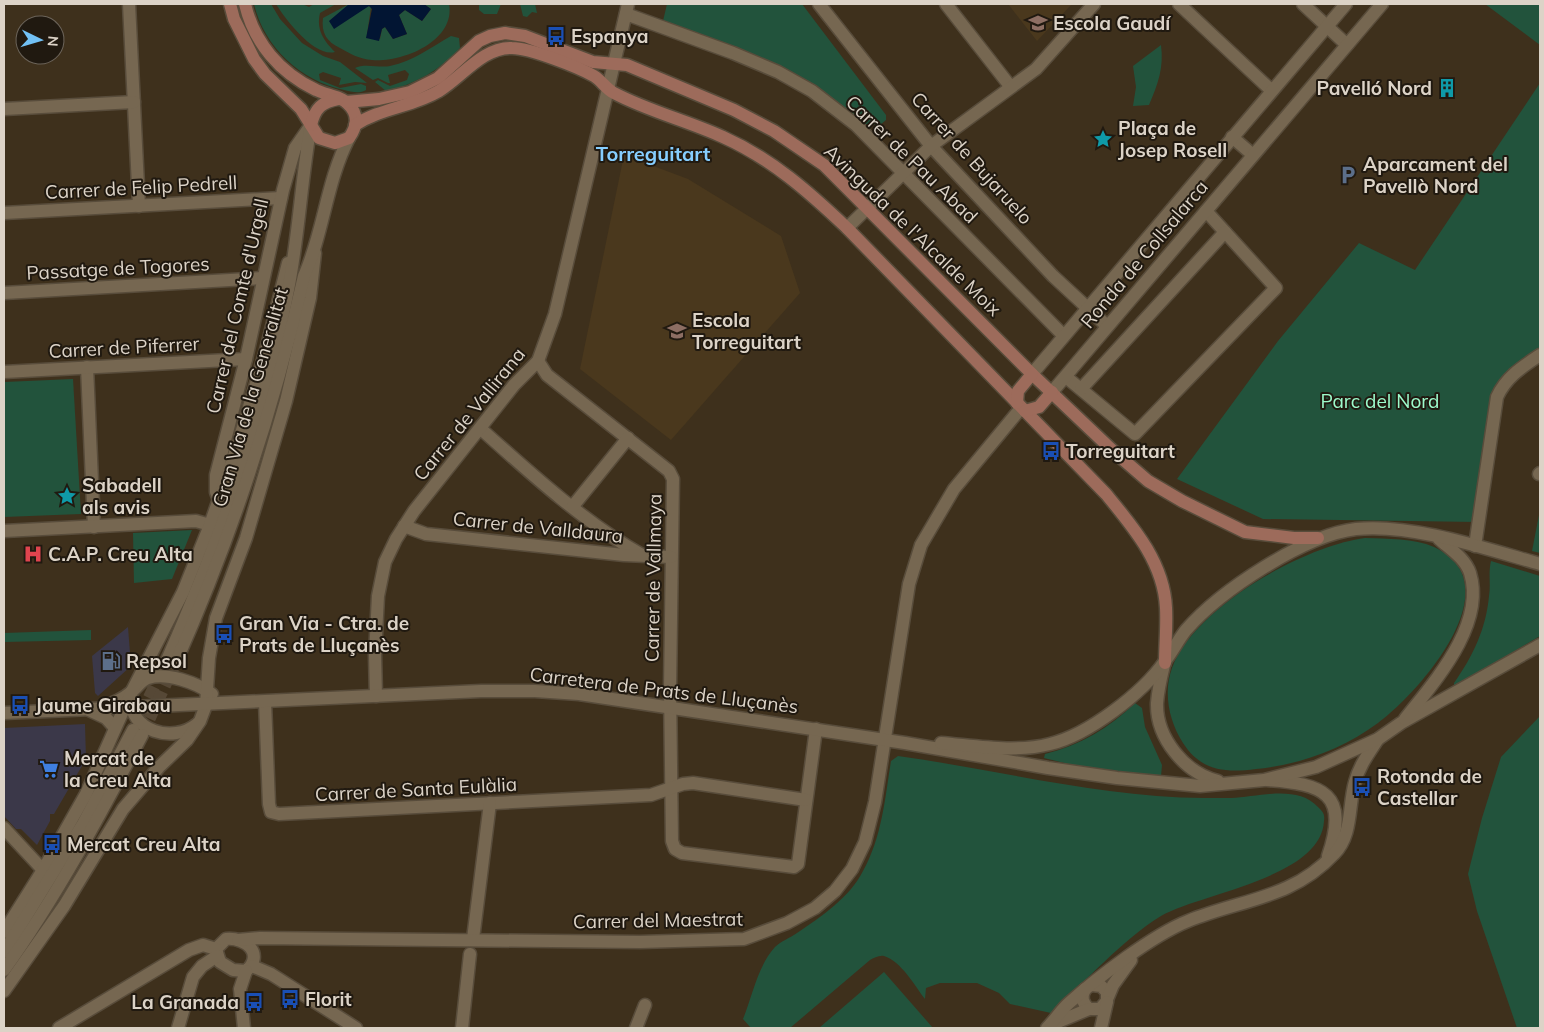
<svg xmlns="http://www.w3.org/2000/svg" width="1544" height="1032" viewBox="0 0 1544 1032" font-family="Mulish,sans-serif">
<rect width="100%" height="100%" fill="#3e301c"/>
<g fill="#3b3849">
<path d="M128,627L131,666L98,696L95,693L92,656Z"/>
<path d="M85,724L86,759L54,814H50V821L37,845L21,829H16L4,816V728Z"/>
</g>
<g fill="#4a381d">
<path d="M1008,4H1072L1037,41Z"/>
<path d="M624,155L688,179L781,236L800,293L671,440L580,369Z"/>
</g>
<g fill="#22533c">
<path d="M254,4H271L280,19L302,43L323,56L340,62L367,83L355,82L339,85L341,78L323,72L319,74L320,80L340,88L361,84L366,86V90C360,94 351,92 344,90C301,81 264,47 254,4Z"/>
<path d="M276,4H302L309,7L314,4H336L320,13C316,30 324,41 335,52C315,58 285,19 276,4Z"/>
<path d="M349,4L360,11L368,6L371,7L367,34L380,39L382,29L385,27L393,39L407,34L399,15L405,10L422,21L431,9L424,4H449C456,41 402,63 372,60C359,59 351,54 340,48C327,42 321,33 323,18Z"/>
<path d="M479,4H501L497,14H484L479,10Z"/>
<path d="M520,4H535L537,13L532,12L527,17L523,16Z"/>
<path d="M667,4H802L886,115V120L880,125L865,124L799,76L775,64L663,21Z"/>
<path d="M1485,4H1540V45Z"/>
<path d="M451,36L459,38L460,48C440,70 416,84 386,91L375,82L378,80L390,86L407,80L409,74L405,70L388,75L390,83H388L378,78L373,80L355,68C364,63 380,68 390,66C414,61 431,47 451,36Z"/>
<path d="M1161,45C1164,68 1158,84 1149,105L1133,106L1136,87L1133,66Z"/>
<path d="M1540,83V357L1500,390L1478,522L1263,519L1177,479L1278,341L1359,243L1415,270Z"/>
<path d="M73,379L81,514L4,517V382Z"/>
<path d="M1540,510V553L1532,551Z"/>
<path d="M192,530L172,579L134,583L133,533Z"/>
<path d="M1365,538C1387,539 1414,538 1434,547C1515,584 1419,693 1378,723C1343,749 1299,765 1256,769C1225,773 1201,771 1183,743C1169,721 1163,693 1172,668C1194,607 1304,546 1365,538Z"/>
<path d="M1491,561L1540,576V636L1454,687V683C1473,656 1486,629 1489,596C1491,584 1488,573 1491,561Z"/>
<path d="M91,630V640L4,642V633Z"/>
<path d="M1135,703L1142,708L1145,727L1162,765L1161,776L1081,767L1044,758L1045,754C1081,745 1109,728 1135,703Z"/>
<path d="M1540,716V1028H1517L1477,911L1468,874L1482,818L1501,757Z"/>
<path d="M898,756C999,770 1101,797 1204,798C1213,798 1222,798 1231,798C1258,797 1297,784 1318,807C1323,812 1325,814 1324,821C1321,878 1201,893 1161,916C1123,939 1084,983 1051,1013L1010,1004L999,993L977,983H940L926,988L925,999C915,986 901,961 884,956C879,955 874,958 870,960L790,1028H751L743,1019C752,997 758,965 775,947C781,941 790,938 797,933C821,917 850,897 863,871C882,837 885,798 891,761Z"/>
<path d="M884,972L933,1028H819Z"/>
</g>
<path fill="#021533" d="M349,4H424L431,9L422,21L405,10L399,15L407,34L393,39L385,27L382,29L379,41L366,38L372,9L369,6L334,29L329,21Z"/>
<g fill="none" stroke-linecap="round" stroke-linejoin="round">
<g stroke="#564836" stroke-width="12" stroke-dasharray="12 6" stroke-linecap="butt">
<path d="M141,714L167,660"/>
<path d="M142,735L176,662"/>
</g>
<g stroke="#584c3b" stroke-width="15">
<g id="minor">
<path d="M129,4L139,206"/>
<path d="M819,4L931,146L1053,276L1107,326"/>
<path d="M946,4L1010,86"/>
<path d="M1179,4L1271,90"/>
<path d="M1303,4L1347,45"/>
<path d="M626,14L733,53L778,72L812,91L856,125L1063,335"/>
<path d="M4,109L134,102"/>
<path d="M4,213L281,198"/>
<path d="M847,228L931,146L1036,69L1094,4"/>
<path d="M4,293L263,278"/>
<path d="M538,361L547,375L669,471L673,479L670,689L672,841L675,849L682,853L794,867L798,864L816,729"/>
<path d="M87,367L94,527"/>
<path d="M4,372L246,359"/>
<path d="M1066,377L1135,434L1276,288L1206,211"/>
<path d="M1081,389L1225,232"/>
<path d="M481,429C530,473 585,523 642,555"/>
<path d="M1539,474L1540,473"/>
<path d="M219,500L216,492V475L246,359L283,190L295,148L311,125"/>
<path d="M573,506L628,438"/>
<path d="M404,526L426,534L624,555L671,557"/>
<path d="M4,531L196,521L210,525"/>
<path d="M1475,546L1497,397C1506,377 1522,367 1540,355"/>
<path d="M376,696L375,655L378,596L385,562L396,539L414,511L514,385L538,361L555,314L628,4"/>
<path d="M131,698C129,731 173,744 197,724"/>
<path d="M265,702L269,804L271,812L279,814L651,795L683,784L693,783L806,800"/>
<path d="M102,707C111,704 122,700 130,693C136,689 140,681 148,678C167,672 197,683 212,694"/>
<path d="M89,710L106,718L115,728"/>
<path d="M1267,780C1323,784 1350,793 1328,856"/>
<path d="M4,828L43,870"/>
<path d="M4,932L43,870L86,794L131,693L183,592L210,525L237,447L266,350L288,263"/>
<path d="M226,939C246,937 265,954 246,971L233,970L220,962L216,949Z"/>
<path d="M473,939L490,803"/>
<path d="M238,940L260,938L640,942L744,939L787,923L815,908L835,891L852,869L865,842L875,802L909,584L921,545L954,489L1021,408"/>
<path d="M252,966L271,974L356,1028"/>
<path d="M1085,989C1081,997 1082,1003 1089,1009H1100L1107,1001V992L1101,986L1092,985"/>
<path d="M4,991L64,906L123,809L159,767L187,740L200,721L206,705L209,658L216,618L246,538L286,401L310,298L315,253"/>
<path d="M1108,997L1113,985L1131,960"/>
<path d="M1053,1024L1089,1009"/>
<path d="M59,1028L189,950L203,945L216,949"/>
<path d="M178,1028L193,977L202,966L217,956"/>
<path d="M244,1028L240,989L246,971"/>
<path d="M462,1028L470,954"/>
<path d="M636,1028L645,1005"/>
<path d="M1047,1028C1055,1020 1061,1010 1069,1003C1098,977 1153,935 1188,921C1242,899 1292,899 1334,854C1353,835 1348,806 1355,782C1359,766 1369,753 1378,739"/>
<path d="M1101,1028L1107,1002"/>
</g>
</g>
<g stroke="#584c3b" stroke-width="15">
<g id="tertiary">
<path d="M1232,137L1253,155"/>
<path d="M1032,374L1346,4"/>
<path d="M1052,392L1382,4"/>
<path d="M167,660C219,541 264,419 288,290C299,235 301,180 311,125"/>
<path d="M176,662C231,538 274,409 304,276C324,232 326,182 349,138"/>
<path d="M1164,665C1161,677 1158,690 1157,703C1156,738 1185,773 1218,781"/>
<path d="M4,713L481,691H535L579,694L905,743L1048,768L1117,778L1200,786L1264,780L1316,767L1378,739L1401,723L1540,645"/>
<path d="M1405,719C1434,682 1486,625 1470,573C1465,558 1450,549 1439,539"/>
<path d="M941,743C977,746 1015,753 1050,744C1088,735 1143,693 1165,661C1173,651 1178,640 1186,630C1220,591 1304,535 1356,529C1411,523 1487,549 1540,564"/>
<path d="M4,952L83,824L133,730"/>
<path d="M4,970C57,896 100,815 142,735"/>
</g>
</g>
<g stroke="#584c3b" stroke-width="15">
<g id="secondary">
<path d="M230,4L234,19L254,59L265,74L301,109L319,138L335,143L349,138C357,127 359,114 348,104C341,96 326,95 316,90C280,73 254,43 245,4"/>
<path d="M346,102L379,99L410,92L438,78L479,41L490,36L505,33L525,36L593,62L627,65L734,110L774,131L824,165L1032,374L1111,449L1148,481L1182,501L1245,532L1294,538H1318"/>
<path d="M311,125C315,108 322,102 338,99"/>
<path d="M355,125C381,108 412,107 439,91C462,77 483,47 512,48C530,48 578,67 594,76C602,81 606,89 614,93C648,111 688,121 723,137C772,159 809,192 847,228L1106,494C1134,528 1164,563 1166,608C1167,626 1165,645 1165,663"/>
<path d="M1017,403L1018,391L1032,374"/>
<path d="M1025,411L1039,407L1052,392"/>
</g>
</g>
<use href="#minor" stroke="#766751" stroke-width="12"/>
<use href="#tertiary" stroke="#766751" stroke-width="12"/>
<use href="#secondary" stroke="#9d6b5b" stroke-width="12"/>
</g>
<defs>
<g id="school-bare" transform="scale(1.5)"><path d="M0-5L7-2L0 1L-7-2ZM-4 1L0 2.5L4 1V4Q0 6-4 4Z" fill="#8d6e63" stroke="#201910" stroke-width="2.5" paint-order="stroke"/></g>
<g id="bus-bare" transform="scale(1.5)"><path d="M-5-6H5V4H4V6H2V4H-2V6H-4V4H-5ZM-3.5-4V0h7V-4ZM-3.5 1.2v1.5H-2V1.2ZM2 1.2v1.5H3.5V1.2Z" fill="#1a4fb4" stroke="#201910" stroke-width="2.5" paint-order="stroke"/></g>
<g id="building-bare" transform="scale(1.5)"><path d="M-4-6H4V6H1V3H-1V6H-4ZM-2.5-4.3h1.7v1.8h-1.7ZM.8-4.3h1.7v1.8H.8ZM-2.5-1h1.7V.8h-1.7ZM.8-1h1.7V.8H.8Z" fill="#0f9aa8" stroke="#201910" stroke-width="2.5" paint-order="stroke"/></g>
<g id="sight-bare" transform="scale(1.5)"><path d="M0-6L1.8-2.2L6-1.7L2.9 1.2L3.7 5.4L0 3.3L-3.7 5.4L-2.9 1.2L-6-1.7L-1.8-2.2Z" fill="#0f9aa8" stroke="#201910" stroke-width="2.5" paint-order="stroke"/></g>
<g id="parking-bare" transform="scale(1.5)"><path d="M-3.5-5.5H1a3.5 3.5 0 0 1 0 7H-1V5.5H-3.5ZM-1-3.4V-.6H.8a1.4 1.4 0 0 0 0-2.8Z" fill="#5c6f8a" stroke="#201910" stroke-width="2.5" paint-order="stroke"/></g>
<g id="hospital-bare" transform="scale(1.5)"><path d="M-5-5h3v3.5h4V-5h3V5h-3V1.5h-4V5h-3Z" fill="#e0444e" stroke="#201910" stroke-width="2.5" paint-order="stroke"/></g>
<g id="fuel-bare" transform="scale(1.5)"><path d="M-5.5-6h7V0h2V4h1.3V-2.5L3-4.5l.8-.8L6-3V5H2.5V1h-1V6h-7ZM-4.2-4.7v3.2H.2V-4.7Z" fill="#5c6f8a" stroke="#201910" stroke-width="2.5" paint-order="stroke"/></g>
<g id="supermarket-bare" transform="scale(1.5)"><path d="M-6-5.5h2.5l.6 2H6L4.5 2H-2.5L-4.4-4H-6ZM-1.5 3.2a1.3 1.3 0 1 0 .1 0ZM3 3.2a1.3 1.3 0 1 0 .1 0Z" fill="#3f7fe0" stroke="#201910" stroke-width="2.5" paint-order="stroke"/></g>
</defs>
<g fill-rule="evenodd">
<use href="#school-bare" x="1038" y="23"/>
<use href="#bus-bare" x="556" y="36"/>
<use href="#building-bare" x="1447" y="88"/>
<use href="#sight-bare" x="1103" y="139"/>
<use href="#parking-bare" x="1348" y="175"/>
<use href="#school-bare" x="677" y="331"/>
<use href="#bus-bare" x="1051" y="451"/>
<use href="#sight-bare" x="67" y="496"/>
<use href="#hospital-bare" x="33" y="554"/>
<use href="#bus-bare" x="224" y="634"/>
<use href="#fuel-bare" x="111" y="661"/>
<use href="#bus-bare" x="20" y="705"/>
<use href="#supermarket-bare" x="49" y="769"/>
<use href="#bus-bare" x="1362" y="787"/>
<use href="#bus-bare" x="52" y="844"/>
<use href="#bus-bare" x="290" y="999"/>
<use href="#bus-bare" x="254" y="1002"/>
</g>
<g text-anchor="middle" stroke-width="4" stroke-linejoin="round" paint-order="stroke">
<g font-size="19" font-weight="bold" fill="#dcd3c7" stroke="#201910" text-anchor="start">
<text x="1053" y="30">Escola Gaudí</text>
<text x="571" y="43">Espanya</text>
<text x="1432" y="95" text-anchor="end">Pavelló Nord</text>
<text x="1118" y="135">Plaça de<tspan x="1118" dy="22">Josep Rosell</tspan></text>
<text x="1363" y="171">Aparcament del<tspan x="1363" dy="22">Pavellò Nord</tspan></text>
<text x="692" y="327">Escola<tspan x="692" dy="22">Torreguitart</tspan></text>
<text x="1066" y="458">Torreguitart</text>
<text x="82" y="492">Sabadell<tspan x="82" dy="22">als avis</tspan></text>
<text x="48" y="561">C.A.P. Creu Alta</text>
<text x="239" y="630">Gran Via - Ctra. de<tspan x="239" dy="22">Prats de Lluçanès</tspan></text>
<text x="126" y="668">Repsol</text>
<text x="35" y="712">Jaume Girabau</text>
<text x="64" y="765">Mercat de<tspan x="64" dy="22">la Creu Alta</tspan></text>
<text x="1377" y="783">Rotonda de<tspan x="1377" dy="22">Castellar</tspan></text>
<text x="67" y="851">Mercat Creu Alta</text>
<text x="305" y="1006">Florit</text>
<text x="239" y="1009" text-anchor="end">La Granada</text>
</g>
<g font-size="19" fill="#dcd3c7" stroke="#201910">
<text transform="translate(972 158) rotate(48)" y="7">Carrer de Bujaruelo</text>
<text transform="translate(912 159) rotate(44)" y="7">Carrer de Pau Abad</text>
<text transform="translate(141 187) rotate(-3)" y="7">Carrer de Felip Pedrell</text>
<text transform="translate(913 230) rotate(44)" y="7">Avinguda de l'Alcalde Moix</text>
<text transform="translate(1144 254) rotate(-50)" y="7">Ronda de Collsalarca</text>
<text transform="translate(118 268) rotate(-3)" y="7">Passatge de Togores</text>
<text transform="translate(237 306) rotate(-77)" y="7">Carrer del Comte d'Urgell</text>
<text transform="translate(124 347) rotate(-3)" y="7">Carrer de Piferrer</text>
<text transform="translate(250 397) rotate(-74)" y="7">Gran Via de la Generalitat</text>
<text transform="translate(469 414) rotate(-51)" y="7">Carrer de Vallirana</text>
<text transform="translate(538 527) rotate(6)" y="7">Carrer de Valldaura</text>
<text transform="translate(653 578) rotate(-89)" y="7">Carrer de Vallmaya</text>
<text transform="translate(664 690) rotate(7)" y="7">Carretera de Prats de Lluçanès</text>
<text transform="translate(416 789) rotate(-3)" y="7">Carrer de Santa Eulàlia</text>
<text transform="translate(658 920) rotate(-1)" y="7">Carrer del Maestrat</text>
</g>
<g font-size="19" fill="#9cfacb" stroke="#201910">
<text x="1380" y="408">Parc del Nord</text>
</g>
<g font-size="20" font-weight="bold" fill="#86ceff" stroke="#201910">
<text x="653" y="161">Torreguitart</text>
</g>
</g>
<rect width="1544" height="1032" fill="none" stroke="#dcd3c7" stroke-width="10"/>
<g transform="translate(40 40) rotate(95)"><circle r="24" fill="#201910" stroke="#6b6359"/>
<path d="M0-4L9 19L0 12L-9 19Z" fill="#72c1f5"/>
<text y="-8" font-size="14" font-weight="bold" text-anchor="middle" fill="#dcd3c7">N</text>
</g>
</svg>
